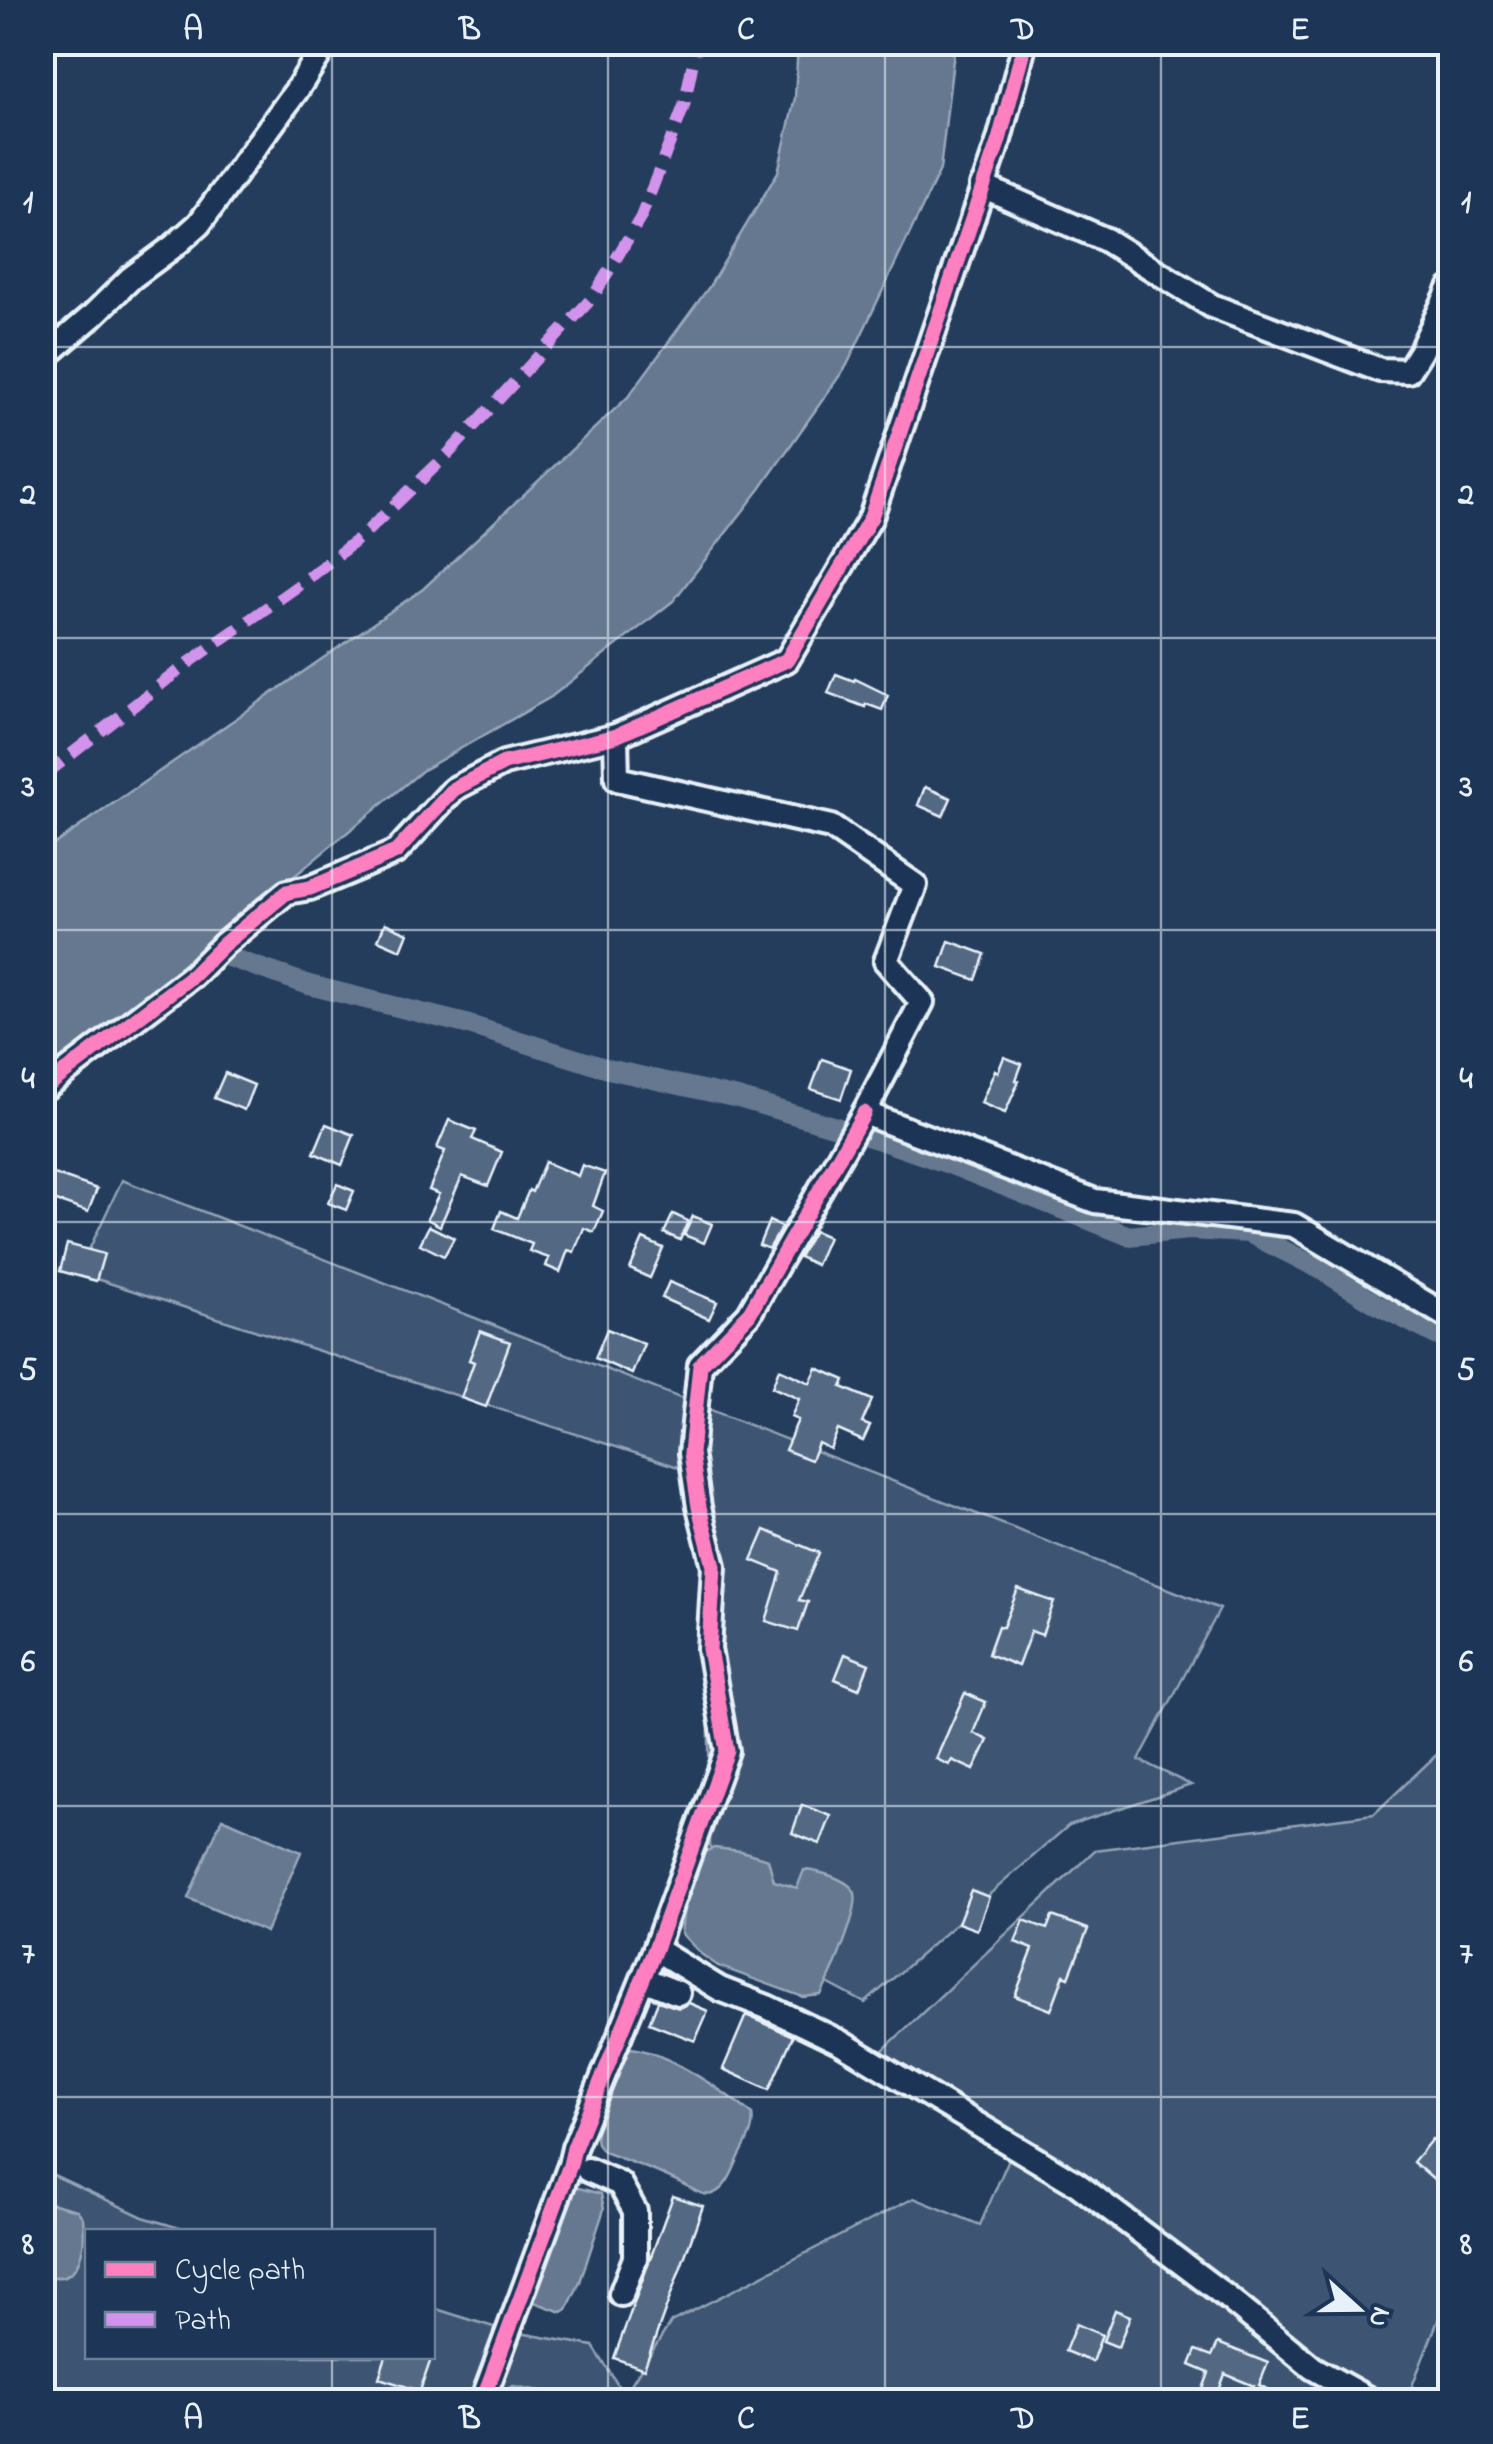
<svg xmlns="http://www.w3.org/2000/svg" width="1493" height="2444" viewBox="0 0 1493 2444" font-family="'Indie Flower',sans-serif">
<rect width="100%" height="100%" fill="#253d5d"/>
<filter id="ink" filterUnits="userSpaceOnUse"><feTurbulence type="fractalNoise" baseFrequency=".01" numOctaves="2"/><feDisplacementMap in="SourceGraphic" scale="20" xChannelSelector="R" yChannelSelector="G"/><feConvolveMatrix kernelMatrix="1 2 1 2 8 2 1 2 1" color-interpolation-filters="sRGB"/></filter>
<g filter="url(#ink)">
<g fill="#3e5472" stroke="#93a2b5" stroke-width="2.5">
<path d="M122,1180L1220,1609L1139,1760L1191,1785L1069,1825L865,2003L711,1921L706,1476L78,1273Z"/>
<path d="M1450,1742V2290L1406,2401L43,2402V2170L143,2217L189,2231L88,2232V2356H432L433,2308L503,2330L593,2346L624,2395L671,2322L914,2198L980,2225L1015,2145L882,2051L1095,1850L1374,1814Z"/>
</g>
<g fill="#657890" stroke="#99a8ba" stroke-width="2.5">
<path d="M798,43H955L940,170L847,365L760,489L673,601L551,697L423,770L43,1083V852L423,589L628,397L709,287L778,172L795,98Z"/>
<path d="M222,1818L301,1852L266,1932L188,1898Z"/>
<path d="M714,1848L741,1851L768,1859L774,1881L797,1888L804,1870C818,1871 846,1878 854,1891C863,1904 829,1980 821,1995L803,1997L718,1966L701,1954L681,1933L683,1914L698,1858L704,1852Z"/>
<path d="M631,2048C667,2052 723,2091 752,2114C755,2130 746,2143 739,2157C733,2170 727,2189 712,2194C702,2197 692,2188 683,2184C658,2171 630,2162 604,2152C598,2146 597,2146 596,2138C593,2116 613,2061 631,2048Z"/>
<path d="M575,2187L601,2194L604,2209L580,2282L567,2309L562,2312L534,2302L532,2298L569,2190Z"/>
<path d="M42,2201L77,2210L83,2218C86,2246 81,2289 43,2274Z"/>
<path d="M513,2386L546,2392L568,2401L491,2402L502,2391Z"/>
</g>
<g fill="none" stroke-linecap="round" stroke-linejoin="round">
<path stroke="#657890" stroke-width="20" d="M202,948L309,985L466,1024L608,1069L738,1098L880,1140L949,1164L1129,1236L1188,1230L1249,1233L1318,1268L1383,1308L1450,1342"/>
</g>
<g fill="#536782" stroke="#e8f1f8" stroke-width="2.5">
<path d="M836,674L854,681L855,679L888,695L882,710L866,704L865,707L828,693Z"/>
<path d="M925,787L951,798L943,816L918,805Z"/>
<path d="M385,923L408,933L401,950L378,940Z"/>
<path d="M949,941L985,954L976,980L940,967Z"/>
<path d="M1004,1057L1022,1064L1016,1080L1019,1081L1005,1113L981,1103L995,1070L998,1072Z"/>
<path d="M822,1059L851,1069L841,1099L811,1089Z"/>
<path d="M225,1073L254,1085L244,1110L214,1098Z"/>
<path d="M449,1120L476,1131L472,1139L502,1152L488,1186L462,1176L440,1226L427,1219L439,1194L429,1190L445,1151L437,1148Z"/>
<path d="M326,1124L354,1135L342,1165L314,1153Z"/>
<path d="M545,1162L578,1176L582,1165L605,1173L593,1206L603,1211L594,1232L584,1228L574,1252L568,1250L560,1272L546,1266L549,1258L529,1251L532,1244L494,1229L501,1211L517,1218L529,1190L532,1192Z"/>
<path d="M42,1170L97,1189L88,1212L42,1196Z"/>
<path d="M337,1184L354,1191L346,1210L328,1203Z"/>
<path d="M673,1214L688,1221L680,1240L664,1233Z"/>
<path d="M693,1216L712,1224L704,1243L684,1235Z"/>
<path d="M769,1221L782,1227L769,1249L759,1245Z"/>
<path d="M429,1226L454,1238L444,1256L420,1244Z"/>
<path d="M814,1231L828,1237L816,1265L799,1257Z"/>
<path d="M643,1239L663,1248L650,1278L630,1269Z"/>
<path d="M67,1244L104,1254L96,1281L60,1271Z"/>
<path d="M669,1282L717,1302L709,1319L662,1298Z"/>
<path d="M607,1329L644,1344L632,1374L595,1358Z"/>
<path d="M480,1331L510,1342L486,1407L461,1398L474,1362L469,1360Z"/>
<path d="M817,1368L845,1380L842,1387L872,1400L862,1423L870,1426L863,1441L838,1430L830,1449L818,1443L811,1460L785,1450L798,1420L791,1417L799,1399L772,1387L779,1369L810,1383Z"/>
<path d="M765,1530L819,1553L799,1600L808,1602L798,1631L766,1621L781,1572L752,1560Z"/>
<path d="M1018,1589L1054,1602L1042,1635L1031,1631L1018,1666L988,1654L998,1626L1003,1627Z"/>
<path d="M845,1654L869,1664L859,1689L835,1679Z"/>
<path d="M965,1693L986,1702L973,1733L988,1740L974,1770L952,1760L949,1765L936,1759Z"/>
<path d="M802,1805L831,1816L820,1844L792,1833Z"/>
<path d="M971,1890L989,1897L977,1930L958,1923Z"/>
<path d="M1052,1916L1088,1929L1069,1977L1064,1975L1051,2010L1015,1996L1033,1949L1015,1942L1024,1920L1047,1929Z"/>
<path d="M658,2001L679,2008L689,2003L708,2011L695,2041L649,2023Z"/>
<path d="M746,2015L793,2036L769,2090L723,2069Z"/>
<path d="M1432,2139L1450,2156V2194L1413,2162Z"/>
<path d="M673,2196L703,2206L644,2369L614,2358Z"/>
<path d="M1115,2310L1130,2316L1118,2347L1103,2341Z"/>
<path d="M1076,2324L1102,2335L1092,2362L1065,2351Z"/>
<path d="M1218,2343L1268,2363L1259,2385L1296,2402H1247L1254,2386L1225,2374L1215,2402L1200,2397L1209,2373L1190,2365L1196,2350L1212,2356Z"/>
<path d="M386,2356H432L420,2391L379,2378Z"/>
</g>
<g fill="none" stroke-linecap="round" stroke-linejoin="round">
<g stroke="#e8f1f8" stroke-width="30">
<g id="minor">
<path d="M982,186L1106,240L1212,306L1380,370L1408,371L1420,352L1450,289"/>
<path d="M42,359L91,317L131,278L174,246L199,224L296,91L327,42"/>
<path d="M616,736L617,779L831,827L915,885L886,961L922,1002L864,1113L1095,1201L1294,1225L1450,1318"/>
<path d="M42,1090L193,975L224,944L287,892L310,888L396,852L454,789L504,763L616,736L787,660L871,517L999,140L1025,42"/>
<path d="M655,1949L720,1989L767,2007L840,2042L1077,2184L1228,2298L1313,2368L1374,2402"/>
<path d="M643,1979L678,1993"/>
<path d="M588,2170L620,2184L635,2211V2258L621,2294"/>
<path d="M482,2402L570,2165L574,2148L655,1949L727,1751L709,1649L714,1566L699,1507L691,1453L700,1365L749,1314L864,1113"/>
</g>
</g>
<use href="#minor" stroke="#1d3557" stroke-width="22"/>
<path stroke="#d193ec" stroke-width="12" stroke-dasharray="25 12" stroke-linecap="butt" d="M42,777L187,664L299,585L363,535L449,453L593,297L641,217L684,106L697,42"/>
<g stroke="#1d3557" stroke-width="21">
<g id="cycleway">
<path d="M42,1090L193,975L224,944L287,892L310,888L396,852L454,789L504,763L616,736L787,660L871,517L999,140L1025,42"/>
<path d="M482,2402L570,2165L574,2148L655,1949L727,1751L709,1649L714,1566L699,1507L691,1453L700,1365L749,1314L864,1113"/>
</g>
</g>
<use href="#cycleway" stroke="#ff80c0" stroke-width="15"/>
</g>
</g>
<path fill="none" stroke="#e8f1f8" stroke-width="2.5" stroke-opacity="0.55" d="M332,42V2232M608,42V2402M885,42V2402M1161,42V2402M42,347H1450M42,638H1450M42,930H1450M42,1222H1450M42,1514H1450M42,1806H1450M42,2097H1450M332,2356V2402"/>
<rect width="1493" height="2444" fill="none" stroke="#1d3557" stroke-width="110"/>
<rect x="85" y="2229" width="350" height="130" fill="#1d3557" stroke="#6e8097" stroke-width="2.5"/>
<rect x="105" y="2262" width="50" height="15" fill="#ff80c0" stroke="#6e8097" stroke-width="2.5"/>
<text x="175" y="2279" font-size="30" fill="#e8f1f8">Cycle path</text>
<rect x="105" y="2312" width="50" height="15" fill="#d193ec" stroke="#6e8097" stroke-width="2.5"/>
<text x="175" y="2329" font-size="30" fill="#e8f1f8">Path</text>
<g transform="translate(1358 2309) rotate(111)" stroke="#1d3557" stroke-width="8" paint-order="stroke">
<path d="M0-8L18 38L0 25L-18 38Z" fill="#e8f1f8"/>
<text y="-15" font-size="28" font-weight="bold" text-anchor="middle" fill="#e8f1f8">N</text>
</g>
<rect x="55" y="55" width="1383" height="2334" fill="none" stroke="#e8f1f8" stroke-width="4"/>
<g font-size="32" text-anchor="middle" font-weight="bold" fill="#e8f1f8">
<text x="193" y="39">A</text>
<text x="470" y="39">B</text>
<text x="746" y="39">C</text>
<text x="1023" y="39">D</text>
<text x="1300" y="39">E</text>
<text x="28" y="212">1</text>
<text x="1466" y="212">1</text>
<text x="28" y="504">2</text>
<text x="1466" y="504">2</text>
<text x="28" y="796">3</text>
<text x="1466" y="796">3</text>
<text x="28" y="1088">4</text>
<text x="1466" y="1088">4</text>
<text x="28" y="1379">5</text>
<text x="1466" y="1379">5</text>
<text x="28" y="1671">6</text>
<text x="1466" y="1671">6</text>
<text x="28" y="1963">7</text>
<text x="1466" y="1963">7</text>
<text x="28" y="2254">8</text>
<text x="1466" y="2254">8</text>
<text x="193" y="2428">A</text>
<text x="470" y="2428">B</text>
<text x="746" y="2428">C</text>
<text x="1023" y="2428">D</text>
<text x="1300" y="2428">E</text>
</g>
</svg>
